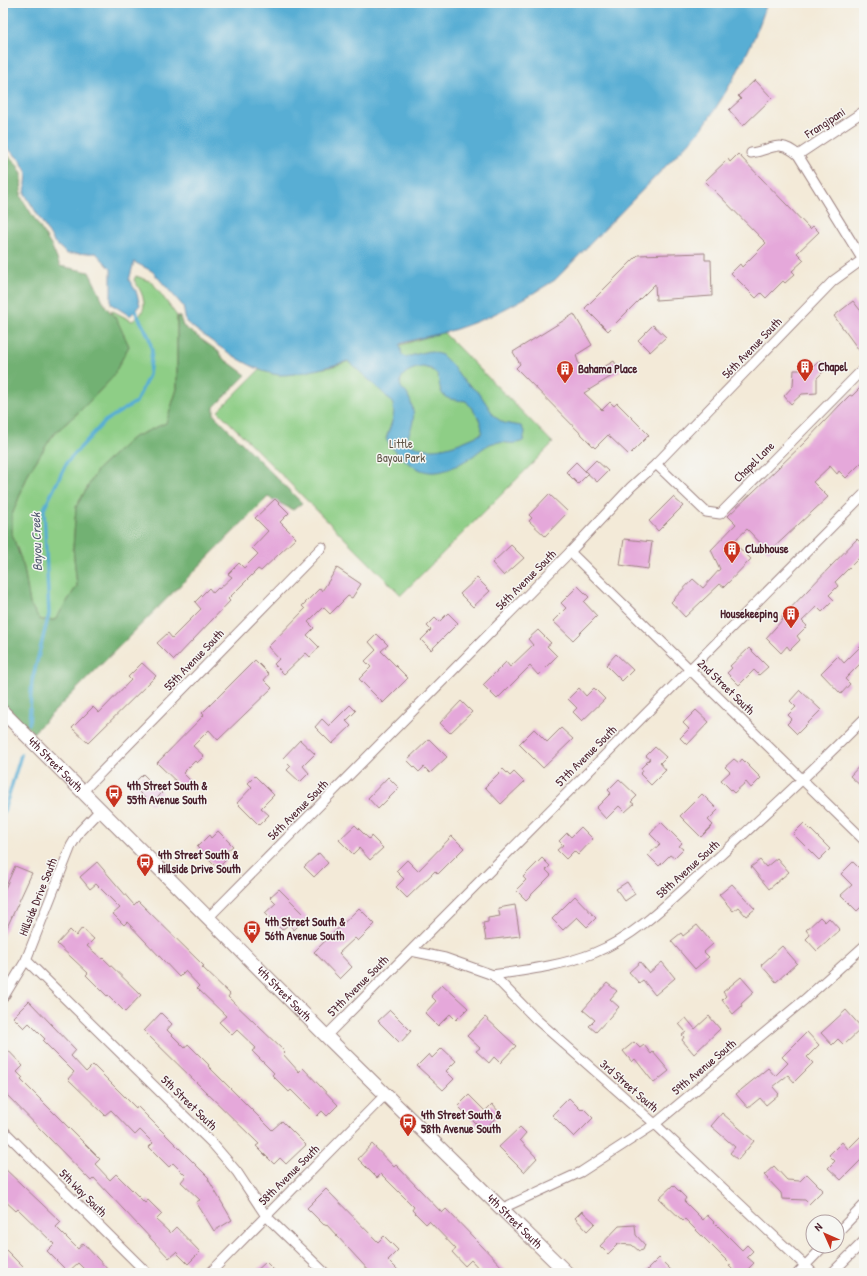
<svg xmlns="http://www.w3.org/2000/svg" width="867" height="1276" viewBox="0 0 867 1276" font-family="'Patrick Hand',sans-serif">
<rect width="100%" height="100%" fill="#f6f6f2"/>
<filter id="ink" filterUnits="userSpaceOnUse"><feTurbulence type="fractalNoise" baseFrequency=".025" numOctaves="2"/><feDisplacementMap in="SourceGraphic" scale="8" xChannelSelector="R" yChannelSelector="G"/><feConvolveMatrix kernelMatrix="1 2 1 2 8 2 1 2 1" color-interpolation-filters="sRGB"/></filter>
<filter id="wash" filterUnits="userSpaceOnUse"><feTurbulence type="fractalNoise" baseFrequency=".012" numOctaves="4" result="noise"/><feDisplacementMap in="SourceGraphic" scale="16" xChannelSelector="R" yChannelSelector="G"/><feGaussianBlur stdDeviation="0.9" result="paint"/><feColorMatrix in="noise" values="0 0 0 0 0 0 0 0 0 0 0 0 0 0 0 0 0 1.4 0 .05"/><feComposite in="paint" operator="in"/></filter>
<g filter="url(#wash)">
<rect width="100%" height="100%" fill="#f3ead8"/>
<g fill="#8ece86" stroke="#6c7658">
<path d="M136,276L152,282L177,316V389L166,423L132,438L98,469L76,507L73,548L77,586L55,620H40L30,604L24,568L12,534V515L29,472L53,435L82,409L112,378L129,346L111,310L132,321C151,311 144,295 134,280Z"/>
<path d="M443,332L553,443L401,595L218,411L259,370L279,375L330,367Z"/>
</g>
<path fill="#72b173" stroke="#5e684f" d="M3,151L16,163L22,174L21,197L52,247L60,266L89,272L106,307L117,320L129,346L112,378L82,409L53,435L29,472L12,515V534L24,568L30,604L40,620H55L77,586L73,548L76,507L98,469L132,438L166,423L177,389V316L180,317L183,326L219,352L220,356L246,375L214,407V415L302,503L293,510L268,497L33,733L3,703Z"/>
<path fill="#58aed4" stroke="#516680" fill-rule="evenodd" d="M3,3H767C753,48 728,91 701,130L555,280C526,298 497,315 465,326C444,334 421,337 400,344L402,355L406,357L429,351L442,355L453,366L463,380L480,394L495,417L504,423L521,426L525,433L523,441C511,447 502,439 490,444C484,447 478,452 473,456C449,471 430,481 406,461C398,454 391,448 386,439C389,428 396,416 393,405C392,399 355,368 348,361C332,366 295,376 279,375C251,372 208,339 186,322L183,306L152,271L134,262L129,280L136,291L140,305L130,316L111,304V269L96,253L67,254L54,242L25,194L27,173L20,160L3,144ZM423,367L431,369L438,375C441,398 442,399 466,401C472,409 485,423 481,434C458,444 434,456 409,444C406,435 412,430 413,421C415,412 411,401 407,394C406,392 402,389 401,387C397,373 414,368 423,367Z"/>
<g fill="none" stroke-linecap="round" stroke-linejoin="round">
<g stroke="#58aed4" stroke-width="3.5">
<path d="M29,724L32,681L49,614L44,509L67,462L105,421L136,402L149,375L152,351L149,337L135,311"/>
<path d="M3,814L21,755"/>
</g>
</g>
<g id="blocks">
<g fill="#e5a8da">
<path d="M755,80L772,98L743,126L729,110L741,99L738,96Z"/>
<path d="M738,154L810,229L813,226L819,232L797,253L804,260L792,271L795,274L785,283L783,281L766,298L761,293L756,298L731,273L740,264L742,267L766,243L705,181L728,159L730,162Z"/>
<path d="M705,253V260H711L712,296L656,300L655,284L608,331L585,308L638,255Z"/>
<path d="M853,301L864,315V357L834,316Z"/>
<path d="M574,314L592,345L576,355L581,371L585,370L590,375L614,361L620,371L584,393L602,410L610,402L614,406L617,403L649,435L629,455L608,435L595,448L516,368L520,364L513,352Z"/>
<path d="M653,325L666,337L650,352L638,340Z"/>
<path d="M820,360L828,367L817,378V393L802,394L791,404L784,396L793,386L794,370H810Z"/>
<path d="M864,384V460L846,478L839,471L837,474L830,466L813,482L828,497L769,552L747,529L733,542L751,559L724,587L720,584L685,617L671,602L693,579L703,588L720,569L711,550L736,524L728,516L804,443L841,404L850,395L852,396Z"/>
<path d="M596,460L608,471L597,482L585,471Z"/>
<path d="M576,462L588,474L578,484L566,472Z"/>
<path d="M549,494L568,512L545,536L529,521L532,518L529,515Z"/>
<path d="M673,497L683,506L658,531L649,521Z"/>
<path d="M275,499L289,513L280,522L296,538L261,571L258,569L228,599L230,601L174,660L157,643L168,633L172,638L201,609L195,602L209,588L213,593L218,588L219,589L232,577L228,574L239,563L244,568L258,554L252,548L268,531L255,518Z"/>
<path d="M624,539L652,542L648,569L620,565Z"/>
<path d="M857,539L864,546V553L835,582L838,586L829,595L834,600L822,612L817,607L802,621L807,626L797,636L800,640L790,650L787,646L781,653L766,638L783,619L782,617Z"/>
<path d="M511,545L524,558L504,576L492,563Z"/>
<path d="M337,568L361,584L352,598L348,596L330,614L323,607L308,622L314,628L307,635L319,647L310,657L306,653L284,674L274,664L279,659L268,647L305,609L302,606L320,588L322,591Z"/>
<path d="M477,578L490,591L473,607L460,594Z"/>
<path d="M578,586L589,597L584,602L597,616L573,640L553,621L566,608L561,603Z"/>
<path d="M448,613L458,623L431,650L421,640L431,630L427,626L435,618L439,622Z"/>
<path d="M538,630L551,643L547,646L557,656L538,675L530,666L497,699L483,685L506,662L510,667L533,645L528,639Z"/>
<path d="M377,634L388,645L381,651L408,678L383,703L359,679L371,667L365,661L376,650L369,642Z"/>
<path d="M864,643V660L845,679L850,684L841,694L821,673L838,656L844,663Z"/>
<path d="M749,648L768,667L759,675L754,670L739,685L727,673L732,668L730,666Z"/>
<path d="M616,654L633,670L622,681L606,665Z"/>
<path d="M255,660L269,674L264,680L272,688L218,740L209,730L193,746L204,756L197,763L195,761L183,773L191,781L183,788L157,763L204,715L202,713Z"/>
<path d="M142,663L156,676L88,743L72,728L93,707L99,713L131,680L128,677Z"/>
<path d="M579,688L586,696L594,688L605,699L582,721L573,712L577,708L568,699Z"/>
<path d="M800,690L821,710L797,734L787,724L792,719L788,715L796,707L790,701Z"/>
<path d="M461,701L472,712L450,733L440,723Z"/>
<path d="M350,705L356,711L346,721L351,726L332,744L315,727L322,719L329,726Z"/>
<path d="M696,710L709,722L687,745L680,738L689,729L683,723Z"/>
<path d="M561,728L573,739L543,768L519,744L534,729L547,742Z"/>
<path d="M429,739L447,757L430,773L424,767L419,772L407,760Z"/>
<path d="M300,740L315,754L303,766L309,773L300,782L287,770L291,766L283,758Z"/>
<path d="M655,747L666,757L660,763L666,770L651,785L640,774L643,771L641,768L650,759L646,756Z"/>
<path d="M734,759L739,763L742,759L761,778L751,788L746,782L734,793L721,780L730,772L725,767Z"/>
<path d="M864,761V789L850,776Z"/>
<path d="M503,769L510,776L514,772L524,782L501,804L485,787Z"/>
<path d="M143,774L162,793L151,804L132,785Z"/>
<path d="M255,776L274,795L261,808L269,815L259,825L237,803L252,787L248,783Z"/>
<path d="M388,777L399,788L378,809L368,798Z"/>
<path d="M619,779L637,796L631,802L634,804L625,812L619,806L606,819L596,808L611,793L608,790Z"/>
<path d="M702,794L718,810L708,820L713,825L701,837L680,816Z"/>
<path d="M661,822L682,843L679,846L683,849L674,858L670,855L659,866L648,855L660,844L650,834Z"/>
<path d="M804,823L830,849L819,860L793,834Z"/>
<path d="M355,825L369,839L371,836L383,848L370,860L359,848L353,854L339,840Z"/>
<path d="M581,827L593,839L578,855L574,851L566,859L557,850L563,845L559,841L567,833L571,837Z"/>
<path d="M218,831L233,846L226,852L230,856L218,868L197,847L209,835L211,838Z"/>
<path d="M452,836L464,848L438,874L435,871L407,898L396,887L404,879L396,871L407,860L418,871Z"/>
<path d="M319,853L328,863L314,877L304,867Z"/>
<path d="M542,858L550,866L546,870L551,875L526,900L516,890L526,880L523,877Z"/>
<path d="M777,858L789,872L769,889L751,867L760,860L766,867Z"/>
<path d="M97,862L134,905L138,901L204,966L202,967L230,994L228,997L285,1052L283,1054L299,1072L303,1068L338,1105L327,1116L322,1111L317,1116L291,1090L289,1092L272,1075L274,1073L252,1051L256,1048L237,1030L232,1035L219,1022L226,1016L197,988L199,986L185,971L179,977L127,922L124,925L113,914L120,908L96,884L90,889L80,877Z"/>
<path d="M853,862L864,873V904L857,911L841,895L852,885L841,874Z"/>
<path d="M15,866L32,873L3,936V893Z"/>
<path d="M627,882L635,894L625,901L616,889Z"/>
<path d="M732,884L755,909L746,916L738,907L733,911L719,895Z"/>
<path d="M279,889L307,917L294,930L289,924L282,930L265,913L276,903L270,897Z"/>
<path d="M575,896L596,918L587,927L577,917L563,930L552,919Z"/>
<path d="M515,905L520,936L486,940L483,923L488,922V918L500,916L498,908Z"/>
<path d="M359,908L375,924L358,941L355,938L339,953L352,967L340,979L314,952Z"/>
<path d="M820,917L825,922L829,918L840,930L817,951L806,939L810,935L806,930Z"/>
<path d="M697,925L713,944L704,952L709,957L695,969L671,941L681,933L683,936Z"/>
<path d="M82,928L94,939L87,946L102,959L103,958L141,995L125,1012L108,995L107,996L86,975L88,973L57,944L70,930L76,936Z"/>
<path d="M782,946L797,963L776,982L761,965Z"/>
<path d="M640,962L649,973L662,962L675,978L655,995L643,980L639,983L629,972Z"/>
<path d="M741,977L754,992L741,1004L742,1006L733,1014L722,1000L726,996L723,992Z"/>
<path d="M607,983L617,991L610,999L619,1007L596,1032L589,1026L595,1020L583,1010Z"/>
<path d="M442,984L468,1008L456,1020L450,1014L438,1026L425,1013L436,1001L431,996Z"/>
<path d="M29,1001L76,1050L71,1056L86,1072L93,1065L136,1108L137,1106L209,1178L208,1179L232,1220L214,1231L196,1202L200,1200L181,1182L186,1176L173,1163L169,1167L149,1147L153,1143L140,1130L135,1135L111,1110L105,1115L68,1079L74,1072L43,1041L45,1039L29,1023L24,1028L13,1017Z"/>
<path d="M390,1010L411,1031L400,1043L378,1021Z"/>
<path d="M846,1010L862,1028L844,1045L838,1039L832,1045L821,1033Z"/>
<path d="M161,1013L172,1024L167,1030L185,1048L188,1044L209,1065L208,1066L272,1130L282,1121L306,1145L286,1164L280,1158L274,1164L256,1146L259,1144L144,1031Z"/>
<path d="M709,1016L720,1029L694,1054L682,1040L684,1037L682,1035L686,1032L679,1024L686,1018L695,1029Z"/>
<path d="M485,1017L516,1046L500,1063L494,1057L489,1063L476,1051L480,1048L467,1036Z"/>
<path d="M807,1032L819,1045L807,1057L813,1063L794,1082L788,1075L773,1087L779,1094L766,1105L760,1098L748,1108L736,1094L768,1068L775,1076L788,1063L782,1057Z"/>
<path d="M634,1042L640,1048L644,1045L651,1054L653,1052L669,1071L654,1083L635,1059L632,1062L623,1051Z"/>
<path d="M3,1045L23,1066L17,1072L23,1078L21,1080L100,1159L95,1164L110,1180L116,1174L145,1203L148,1200L162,1214L156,1220L170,1233L176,1227L200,1252L188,1264L176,1252L169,1258L94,1178L91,1181L3,1091Z"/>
<path d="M442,1048L456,1061L446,1071L454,1079L443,1090L417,1066L429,1054L432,1058Z"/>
<path d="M469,1095L485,1111L492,1104L500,1113L483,1131L458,1106Z"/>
<path d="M569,1098L581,1110L583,1108L593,1118L574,1137L552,1115Z"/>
<path d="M722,1113L754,1141L738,1160L730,1153L735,1147L711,1126Z"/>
<path d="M520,1127L526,1133L520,1140L537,1158L524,1172L499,1147Z"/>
<path d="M864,1133V1157L841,1180L828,1168L835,1161L829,1155L842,1142L848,1149Z"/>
<path d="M372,1144L394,1167L396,1165L442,1213L446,1209L508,1273H483L471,1260L465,1266L452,1252L456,1249L429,1221L426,1224L412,1210L414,1207L381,1174L377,1178L358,1159Z"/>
<path d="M774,1166L787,1180L800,1181L807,1174L823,1190L809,1204L805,1200L782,1199L781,1193L764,1175Z"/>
<path d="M3,1167L61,1222L56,1227L78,1249L83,1243L111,1273H88L78,1263L68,1272L47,1251L54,1244L18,1209L16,1211L3,1199Z"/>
<path d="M673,1185L686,1198L684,1201L703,1220L707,1215L742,1250L747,1245L753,1251L747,1257L754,1263L748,1269L752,1273H736L729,1266L731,1265L685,1219L683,1221L659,1198Z"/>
<path d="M326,1189L378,1242L384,1236L398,1250L388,1260L401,1273H371L326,1224L324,1225L307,1208Z"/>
<path d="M582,1211L595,1223L587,1231L575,1218Z"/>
<path d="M635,1225L636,1235L645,1245L643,1250L639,1251L632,1245L618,1244L608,1254L600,1246L619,1226Z"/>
<path d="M3,1247L29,1273H3Z"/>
<path d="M659,1258L674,1273H644Z"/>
<path d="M266,1262L277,1273H254Z"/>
</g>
</g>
</g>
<g filter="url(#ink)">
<use href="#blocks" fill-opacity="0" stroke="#9e8482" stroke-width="1"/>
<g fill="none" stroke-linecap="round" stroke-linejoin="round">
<g stroke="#9e8482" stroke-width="11">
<g id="street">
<path d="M751,153C772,150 779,138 798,155L864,262"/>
<path d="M798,155L864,111"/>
<path d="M656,464L706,512L720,514L864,368"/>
<path d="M570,552L864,840"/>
<path d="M83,791L322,547"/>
<path d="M208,918L570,552L631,487L656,464L833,281L862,260"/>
<path d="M411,951L445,958L493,975L536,1019L655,1124L813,1273"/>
<path d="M26,960L213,1144L237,1172L266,1216L325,1273"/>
<path d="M493,975C527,970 561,966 594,953C639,935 675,896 711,864C763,817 814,769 864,719"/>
<path d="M3,998L26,960L71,846L80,831L101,809"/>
<path d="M326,1036L864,494"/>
<path d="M3,1130L147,1273"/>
<path d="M503,1208L581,1172L655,1124L804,1000L864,946"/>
<path d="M837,1233L864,1205"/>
<path d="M210,1273L386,1094"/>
<path d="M798,1273L824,1246"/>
<path d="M832,1273L864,1241"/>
</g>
</g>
<g stroke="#9e8482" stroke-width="15">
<g id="secondary">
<path id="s1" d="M3,712L326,1036L567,1273"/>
</g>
</g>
<use href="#street" stroke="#fff" stroke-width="9"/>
<use href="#secondary" stroke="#fff" stroke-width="13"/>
</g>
</g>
<defs>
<g id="building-pin" transform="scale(0.9)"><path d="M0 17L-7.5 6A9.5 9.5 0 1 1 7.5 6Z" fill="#c8321e" stroke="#f6f6f2"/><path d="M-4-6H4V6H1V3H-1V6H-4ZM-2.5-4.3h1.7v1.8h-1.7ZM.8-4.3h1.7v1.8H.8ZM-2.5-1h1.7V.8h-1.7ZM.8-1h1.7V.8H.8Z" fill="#fff"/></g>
<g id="bus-pin" transform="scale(0.9)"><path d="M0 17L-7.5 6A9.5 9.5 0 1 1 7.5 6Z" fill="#c8321e" stroke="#f6f6f2"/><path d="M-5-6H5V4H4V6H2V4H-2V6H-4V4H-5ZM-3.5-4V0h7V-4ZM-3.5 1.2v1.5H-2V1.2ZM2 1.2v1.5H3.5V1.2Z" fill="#fff"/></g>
</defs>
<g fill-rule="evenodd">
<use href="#building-pin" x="805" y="367"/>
<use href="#building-pin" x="565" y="369"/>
<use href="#building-pin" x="732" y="549"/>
<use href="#building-pin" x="791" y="614"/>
<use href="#bus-pin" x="114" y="793"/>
<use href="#bus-pin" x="145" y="862"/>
<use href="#bus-pin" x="252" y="929"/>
<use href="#bus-pin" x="408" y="1122"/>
</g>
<g text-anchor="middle" stroke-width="3" stroke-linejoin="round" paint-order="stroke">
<g font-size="12" fill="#4a1f2b" stroke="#f6f6f2">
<text transform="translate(825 123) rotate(-33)" y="4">Frangipani</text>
<text transform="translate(752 348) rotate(-46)" y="4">56th Avenue South</text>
<text transform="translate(754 462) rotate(-45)" y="4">Chapel Lane</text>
<text transform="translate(526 580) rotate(-45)" y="4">56th Avenue South</text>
<text transform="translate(194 660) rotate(-46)" y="4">55th Avenue South</text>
<text transform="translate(726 687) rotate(44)" y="4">2nd Street South</text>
<text transform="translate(586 756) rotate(-45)" y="4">57th Avenue South</text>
<text dy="4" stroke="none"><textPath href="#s1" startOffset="74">4th Street South</textPath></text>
<text transform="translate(298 810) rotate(-45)" y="4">56th Avenue South</text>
<text transform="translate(688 869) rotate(-42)" y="4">58th Avenue South</text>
<text transform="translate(38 897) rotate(-68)" y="4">Hillside Drive South</text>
<text transform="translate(358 986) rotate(-45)" y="4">57th Avenue South</text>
<text dy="4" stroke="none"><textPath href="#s1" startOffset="398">4th Street South</textPath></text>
<text transform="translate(704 1067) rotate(-40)" y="4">59th Avenue South</text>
<text transform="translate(629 1086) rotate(41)" y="4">3rd Street South</text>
<text transform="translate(189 1103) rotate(44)" y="4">5th Street South</text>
<text transform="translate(289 1175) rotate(-45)" y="4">58th Avenue South</text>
<text transform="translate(83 1193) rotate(45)" y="4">5th Way South</text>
<text dy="4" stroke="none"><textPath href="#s1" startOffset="722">4th Street South</textPath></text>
</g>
<g font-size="12" font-weight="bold" fill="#4a1f2b" stroke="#f6f6f2" text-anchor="start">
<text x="818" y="371">Chapel</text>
<text x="578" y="373">Bahama Place</text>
<text x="745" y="553">Clubhouse</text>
<text x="778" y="618" text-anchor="end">Housekeeping</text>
<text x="127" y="790">4th Street South &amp;<tspan x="127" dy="14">55th Avenue South</tspan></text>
<text x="158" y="859">4th Street South &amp;<tspan x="158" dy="14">Hillside Drive South</tspan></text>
<text x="265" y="926">4th Street South &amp;<tspan x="265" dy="14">56th Avenue South</tspan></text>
<text x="421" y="1119">4th Street South &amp;<tspan x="421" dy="14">58th Avenue South</tspan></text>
</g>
<g font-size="12" fill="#5e5446" stroke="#f6f6f2">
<text x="401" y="448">Little<tspan x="401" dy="14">Bayou Park</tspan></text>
</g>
<g font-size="13" font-style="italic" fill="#50586f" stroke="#f6f6f2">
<text transform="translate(36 542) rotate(-92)" y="5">Bayou Creek</text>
</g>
</g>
<rect width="867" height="1276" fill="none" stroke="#f6f6f2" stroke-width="16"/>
<g transform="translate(825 1234) rotate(315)"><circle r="19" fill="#f6f6f2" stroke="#b1a0a2"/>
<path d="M0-3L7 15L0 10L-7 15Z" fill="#c8321e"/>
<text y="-6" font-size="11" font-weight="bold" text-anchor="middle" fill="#4a1f2b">N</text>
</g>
</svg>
